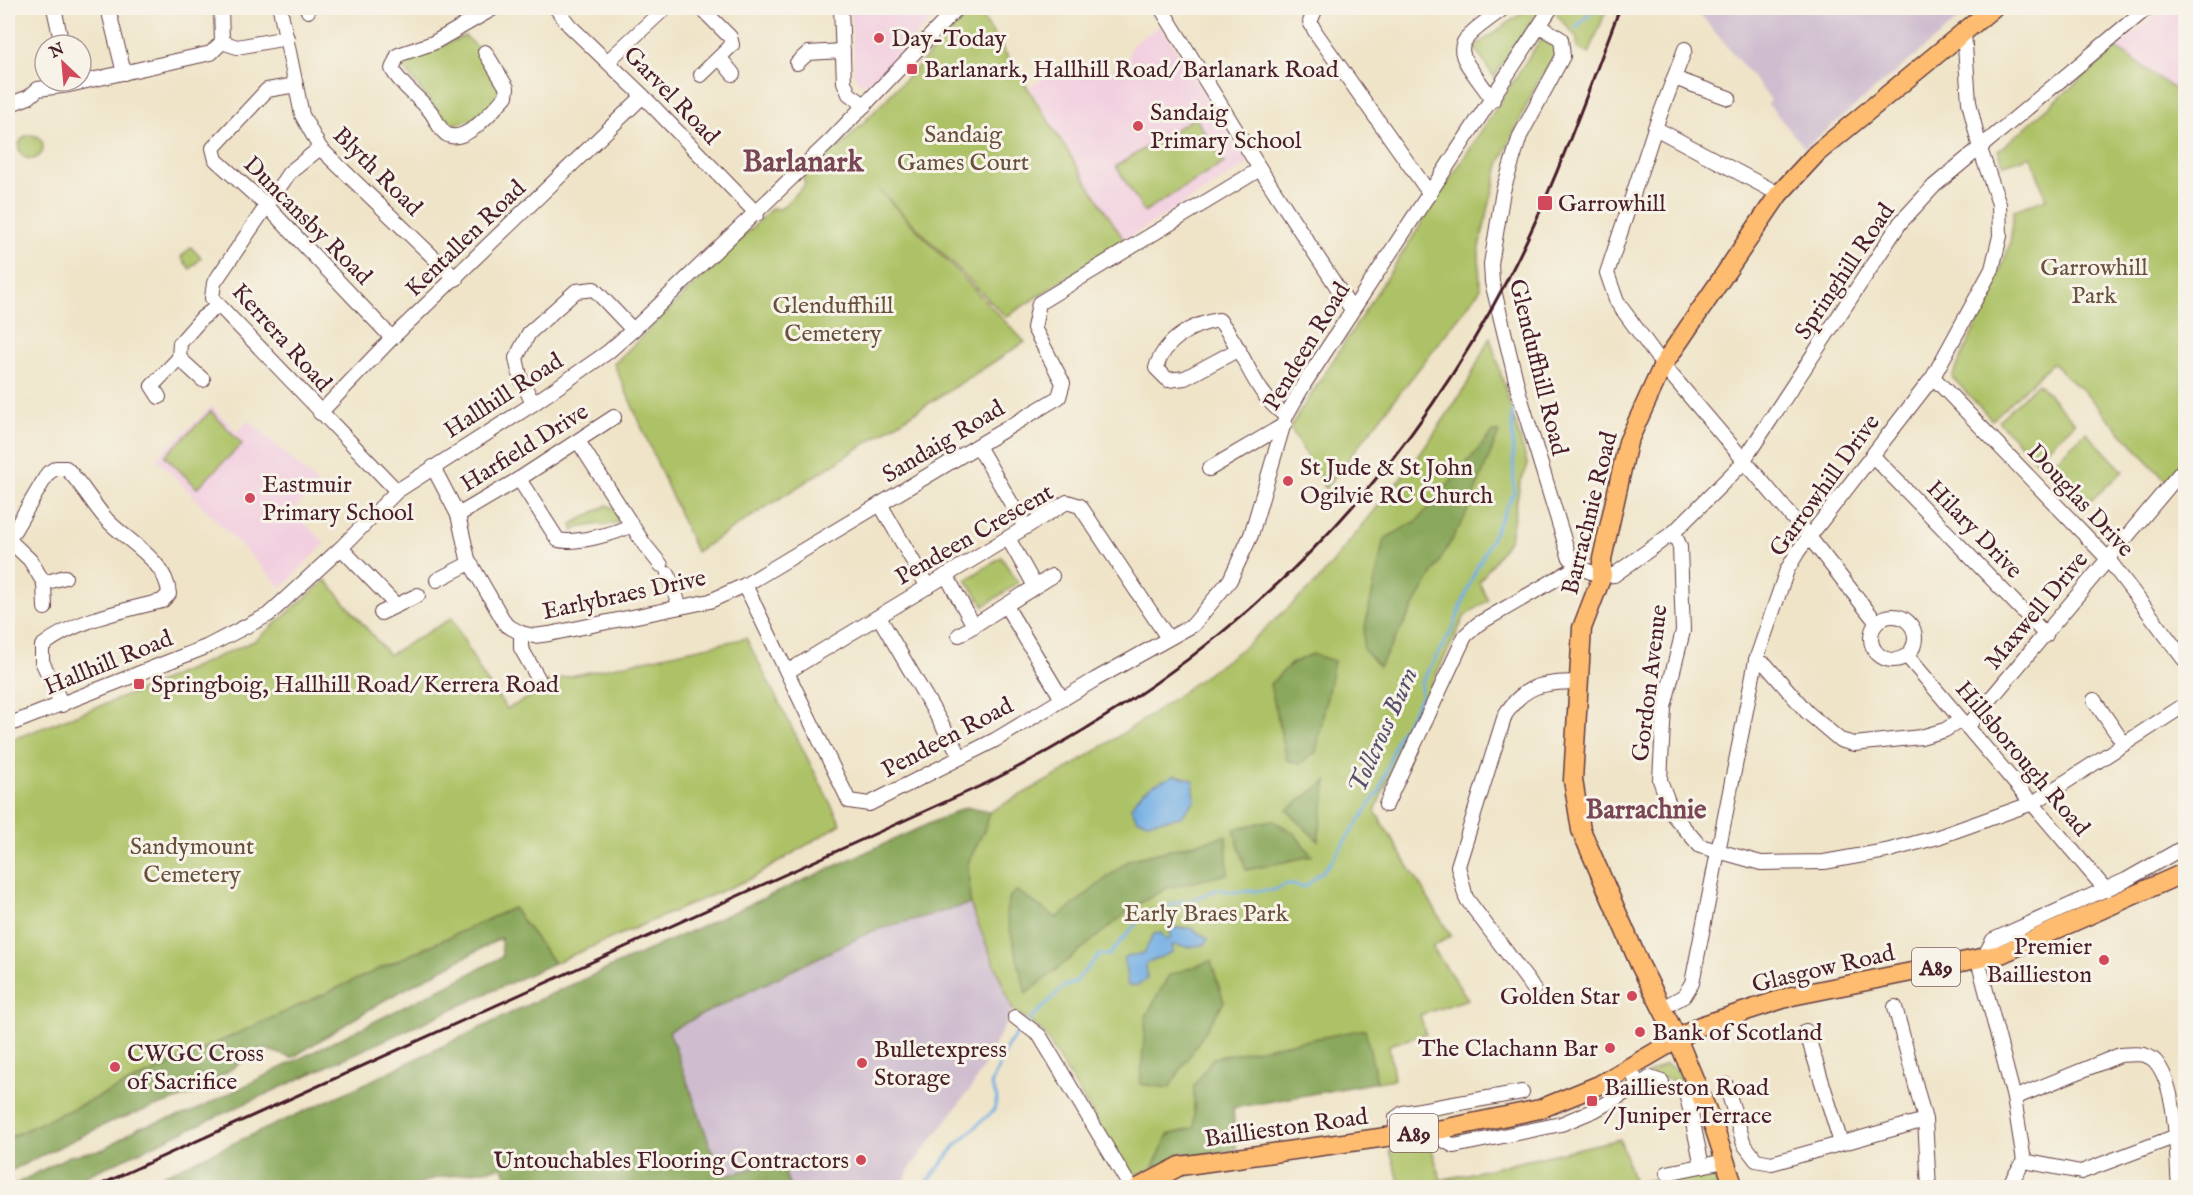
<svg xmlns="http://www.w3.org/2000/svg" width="2193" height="1195" viewBox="0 0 2193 1195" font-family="'IM FELL English',serif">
<rect width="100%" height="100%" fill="#f7f3e8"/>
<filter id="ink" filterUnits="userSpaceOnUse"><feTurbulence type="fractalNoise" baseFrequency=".0167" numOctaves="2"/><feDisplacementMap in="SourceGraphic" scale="12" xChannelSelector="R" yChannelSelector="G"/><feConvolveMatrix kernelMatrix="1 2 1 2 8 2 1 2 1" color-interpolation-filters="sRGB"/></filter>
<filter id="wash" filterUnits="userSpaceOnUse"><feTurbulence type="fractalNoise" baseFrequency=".008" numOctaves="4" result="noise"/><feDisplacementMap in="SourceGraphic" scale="24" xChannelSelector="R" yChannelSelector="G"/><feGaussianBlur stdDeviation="1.35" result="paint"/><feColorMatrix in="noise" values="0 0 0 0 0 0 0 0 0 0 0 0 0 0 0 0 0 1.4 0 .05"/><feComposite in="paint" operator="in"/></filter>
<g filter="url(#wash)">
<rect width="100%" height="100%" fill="#efe4c8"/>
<g fill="#f2cfe0">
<path d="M851,8H944L870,82L860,83L854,75Z"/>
<path d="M2164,8H2185V97L2117,48Z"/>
<path d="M1160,25L1248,164L1124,240L1029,87L1076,60L1109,72L1116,65L1127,67L1131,46Z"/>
<path d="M212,406L237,432L249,420L318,484L293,511L325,543L282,588L156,458Z"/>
</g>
<g fill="#cfbdcf">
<path d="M1695,8H1972L1805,148L1768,104L1771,100Z"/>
<path d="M970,904L1013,1010L974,1084L908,1171L903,1187H790L781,1162L721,1177L669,1031L872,931Z"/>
</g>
<g fill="#adc266" stroke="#7c7048" stroke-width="1.5">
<path d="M974,8H977L1124,240L1006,317L878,189L1025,342L696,552L614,364L772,208L780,209L805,185L803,177L836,146L839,148Z"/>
<path d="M1529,8H1540L1494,77L1474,47Z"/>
<path d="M1558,8H1607L1589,54L1577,48V38L1557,15Z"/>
<path d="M465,36C486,57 523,82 488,109C476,118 469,122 454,124L440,114L400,64Z"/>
<path d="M1549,38L1556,42L1558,51L1536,85L1499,165L1479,248L1480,290L1325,489L1290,427L1540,40Z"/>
<path d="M2117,48L2185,97V461L2168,483L2086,394L2052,363L1992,420L1952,377L1996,283L2010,244L2014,210L2046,199L2031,156L2004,165L1998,151Z"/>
<path d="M1195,117L1224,163L1144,212L1116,166Z"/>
<circle cx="31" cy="147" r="12"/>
<path d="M191,247L201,258L190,269L181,257Z"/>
<path d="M1490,337L1528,466L1520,483L1510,539L1479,582L1488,600L1465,616L1405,738L1375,811L1451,936L1432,947L1468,999L1420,1015L1426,1034L1389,1045L1394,1079L1233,1108L1179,1160L1153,1167L1137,1176L1124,1167L1042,1031L1013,1010L970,904L968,863L987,824L989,812L1063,772L1145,719L1247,645L1317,582L1421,453L1465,388Z"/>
<path d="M2038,383L2075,423L2035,460L1998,421Z"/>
<path d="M211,411L242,444L197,488L165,456Z"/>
<path d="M2086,432L2123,471L2083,508L2046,469Z"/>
<path d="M607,505L615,509L619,522L604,526L600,524L578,528L573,532L572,524Z"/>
<path d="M1001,557L1018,583L984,606L966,580Z"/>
<path d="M326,580L389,655L452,618L483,676L507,709L534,695L532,690L548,681L746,638L841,824L754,877L554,963L513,908L8,1138V741L139,691L256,640Z"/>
<path d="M1665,1064L1678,1070L1681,1083L1647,1074Z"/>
<path d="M1620,1139L1634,1183L1715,1167L1721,1187H1401L1390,1151L1430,1143L1441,1180Z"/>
</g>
<g fill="#8aa85b" stroke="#6a6443" stroke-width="1.5">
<path d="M1493,432H1499L1465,517L1379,667L1363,649L1364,632L1384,539L1417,521Z"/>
<path d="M1312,654L1334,661L1316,752L1300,764L1287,760L1270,684L1291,664Z"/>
<path d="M1327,781L1318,841L1287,810Z"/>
<path d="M966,807L989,812L987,824L968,863L970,904L872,931L669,1031L721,1176L781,1162L790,1187H514L502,1167L436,1178L410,1187H137L360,1086L538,1000Z"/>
<path d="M1272,820L1294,833L1312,856L1246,870L1234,829Z"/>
<path d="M1226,836L1228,874L1167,888L1135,906L1026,994L1006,913L1010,896L1017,891L1057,918L1129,860Z"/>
<path d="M513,908L554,963L62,1187H10L69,1156L104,1149L140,1127L190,1113L460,979L502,957L501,938L381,1002L292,1058L262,1048L196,1093L110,1122L8,1172V1138Z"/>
<path d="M1211,961L1224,1002L1169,1088L1140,1084L1146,1016L1169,975Z"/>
<path d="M1365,1029L1377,1082L1233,1108L1236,1149L1153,1167L1168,1135L1194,1128V1086L1213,1058Z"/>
</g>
<g fill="#73afe4" stroke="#5e6788" stroke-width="1.5">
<path d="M1176,775L1193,780L1195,800L1181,817L1148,822L1137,819L1131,807C1142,788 1156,783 1176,775Z"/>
<path d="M1173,928H1191L1208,939L1206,944L1191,947L1172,945L1173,952L1146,963L1147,979L1137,985L1128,986L1124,957L1144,953L1154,934L1161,933L1167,940L1171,938L1170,930Z"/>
</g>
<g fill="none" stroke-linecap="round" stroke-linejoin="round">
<g stroke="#73afe4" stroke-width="3">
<path d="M1576,28L1595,8"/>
<path d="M1029,1021L1063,987L1074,983L1099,955H1109L1146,912L1158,913L1174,903L1189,901L1219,889L1233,892L1274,890L1287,884L1305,887L1328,866L1380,790L1397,738L1421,698V683L1453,628L1473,576L1514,492L1512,409"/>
<path d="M923,1188L956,1145L994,1110L997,1098L991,1085L1008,1045L1022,1028"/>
</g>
</g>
</g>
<g filter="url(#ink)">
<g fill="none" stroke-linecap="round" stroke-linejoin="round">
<g stroke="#633d43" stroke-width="16">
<g id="minor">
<path d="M54,8L62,45"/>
<path d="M108,8L124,73"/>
<path d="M280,8L302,115L320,148L456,279"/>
<path d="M556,8L569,25L643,96L757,214"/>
<path d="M841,8L844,82L849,94L865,105"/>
<path d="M1161,8L1260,169L1352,310"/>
<path d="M1316,8L1310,22L1316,33L1430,194"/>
<path d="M308,11L309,8"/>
<path d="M1540,26L1561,39L1563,56L1520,136L1503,191L1491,264L1492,282L1519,393L1569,556L1577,567L1602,576L1614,575L1674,532L1740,466L1900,223L1934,186L2147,8"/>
<path d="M222,42L237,47L287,38"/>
<path d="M485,52L507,88L506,96C494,109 465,146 446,134C438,128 436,118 430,111C418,96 401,86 392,69L398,55L433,43L494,8"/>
<path d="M720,58L733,74"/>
<path d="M608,61L665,8"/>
<path d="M797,63L808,53L843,51"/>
<path d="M701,75L732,45L730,37L701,8"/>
<path d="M1674,78L1729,98"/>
<path d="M296,85L267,90L213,148L216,160L266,205L392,338"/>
<path d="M1493,100C1453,45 1447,49 1504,8"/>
<path d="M8,105L29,97L38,89L69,85L211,53L222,42L221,8"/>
<path d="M1655,128L1685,49"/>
<path d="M320,148L289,173L214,283L212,298L397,491"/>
<path d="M1260,169L1039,303L1034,328L1063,383L1059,397L745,585L849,801L869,804L995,740L1096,679L1193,625L1230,580L1251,535L1286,416L1304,384L1551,8"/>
<path d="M1779,194L1655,128L1607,273L1617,302L1663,365L1810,538L1877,623"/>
<path d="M1239,349L1185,378L1168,380L1156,368C1164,341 1191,324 1219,320C1246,352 1251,391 1286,416"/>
<path d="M179,358L203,380"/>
<path d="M1933,377L2108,559L2186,662"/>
<path d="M159,397L152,386L179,358L180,343L202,318L218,306"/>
<path d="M533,404L520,376L516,358L529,333L576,291L594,289L633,330"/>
<path d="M320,413L392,338L643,96"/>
<path d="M578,441L644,544L661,565"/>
<path d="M978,446L1025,527"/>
<path d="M1872,455L2046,635"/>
<path d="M433,467L458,515L468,559L506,625L521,633L534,636L549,634L710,601L745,585"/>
<path d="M1209,469L1284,425"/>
<path d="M519,479L558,540C575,544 616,534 631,525"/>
<path d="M880,504L928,587"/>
<path d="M458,515L519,479L614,417"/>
<path d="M1674,532L1680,547L1683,631L1664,707L1660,780L1673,815L1700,846L1761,863L1824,862L1886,851L1938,837L2033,803L2186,704"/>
<path d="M1008,538L1035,586"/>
<path d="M9,540L30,560L44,583"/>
<path d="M8,541L48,473L56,468H66C82,484 92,503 107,520C128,542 167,561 169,594L162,601C122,611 75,620 42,646V661L62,705"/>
<path d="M341,548L396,605"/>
<path d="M668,574L680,607"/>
<path d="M946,575L974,626"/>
<path d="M437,580L470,563"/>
<path d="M1006,606L1062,699"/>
<path d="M45,608L44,583L65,577"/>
<path d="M381,613L418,595"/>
<circle cx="1893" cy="638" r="22"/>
<path d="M879,617L961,757"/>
<path d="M521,633V648L539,680"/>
<path d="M959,635L1052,576"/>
<path d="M1907,656L2106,890"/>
<path d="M1756,660L1766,665L1807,712L1840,740L1854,744L1921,737L1945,730L1961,720"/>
<path d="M787,672L1067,502L1080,506L1168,638"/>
<path d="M2094,700L2124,744"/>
<path d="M8,725L206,647L268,615L341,548L397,491L533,404L608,352L633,330L831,140L957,8"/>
<path d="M1967,727L2186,466"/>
<path d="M1386,805L1465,636L1478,624L1577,567"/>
<path d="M1983,959L1993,940L2126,880L2186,846"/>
<path d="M1978,960L2014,1098L2024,1161L2007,1188"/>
<path d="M1534,989L1466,898L1458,866L1505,715C1525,683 1544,683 1579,682"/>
<path d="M1895,1007L1925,1120L1929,1188"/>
<path d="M1662,1008L1684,996L1692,983L1756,660L1787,570L1799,550L1933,377L1992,269L2000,236L1999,204L1980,149L1969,102L1964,32"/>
<path d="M1015,1017L1040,1036L1131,1188"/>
<path d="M1806,1031L1841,1143"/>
<path d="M1639,1085L1650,1078L1662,1082"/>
<path d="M1726,1085L1744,1144L1756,1160L1772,1163L1925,1120"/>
<path d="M1686,1094L1690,1109"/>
<path d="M2014,1098L2120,1055C2132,1054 2146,1052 2155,1061C2178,1087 2176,1153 2179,1188"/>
<path d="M1443,1129L1445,1141L1454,1146L1561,1124L1595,1110L1639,1085L1629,1068"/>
<path d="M1396,1136V1118L1403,1113L1522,1092"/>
<path d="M2024,1161L2081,1172L2174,1137"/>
<path d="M1702,1166L1690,1109L1704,1105"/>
<path d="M1667,1173L1725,1161"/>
</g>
</g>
<g stroke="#633d43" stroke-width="21">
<g id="major">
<path d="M1138,1188L1180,1166L1443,1129L1540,1109L1599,1085L1700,1026L1792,996L2001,954L2186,872"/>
<path d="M1734,1188L1714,1127L1677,1038L1640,965L1581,830L1573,780L1582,628L1602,576V559L1628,442L1663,365L1779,194L1817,153L1993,8"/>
</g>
</g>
<use href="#minor" stroke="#fff" stroke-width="14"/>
<use href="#major" stroke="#febc71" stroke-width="18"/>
<path stroke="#4a1f2b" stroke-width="3" d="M93,1188L987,783C1213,671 1390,505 1507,280C1552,194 1585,99 1620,8"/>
</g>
</g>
<g fill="#d1495b" stroke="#f7f3e8" stroke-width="2">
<circle cx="879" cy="38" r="6"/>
<rect x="906" y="63" width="12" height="12" rx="3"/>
<circle cx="1138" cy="126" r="6"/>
<rect x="1537" y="195" width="16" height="16" rx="3"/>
<circle cx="1288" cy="481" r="6"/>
<circle cx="250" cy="498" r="6"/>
<rect x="133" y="678" width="12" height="12" rx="3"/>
<circle cx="2104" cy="960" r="6"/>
<circle cx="1632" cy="996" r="6"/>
<circle cx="1640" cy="1032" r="6"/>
<circle cx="1610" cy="1048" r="6"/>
<circle cx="862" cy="1063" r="6"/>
<circle cx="115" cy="1067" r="6"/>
<rect x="1586" y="1095" width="12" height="12" rx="3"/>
<circle cx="861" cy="1160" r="6"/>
</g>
<g text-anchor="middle" stroke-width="6" stroke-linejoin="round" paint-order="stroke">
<g fill="#f7f3e8" stroke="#7e5f64" stroke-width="1.5">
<rect x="1912" y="948" width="48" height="38" rx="4.5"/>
<rect x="1390" y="1114" width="48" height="38" rx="4.5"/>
</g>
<g font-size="22" font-weight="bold" fill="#4a1f2b">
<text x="1936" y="975">A89</text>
<text x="1414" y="1141">A89</text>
</g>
<g font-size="24" fill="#4a1f2b" stroke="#f7f3e8" text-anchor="start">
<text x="891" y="46">Day-Today</text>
<text x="924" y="77">Barlanark, Hallhill Road/ Barlanark Road</text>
<text x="1150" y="120">Sandaig<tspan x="1150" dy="28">Primary School</tspan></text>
<text x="1558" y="211">Garrowhill</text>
<text x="1300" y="475">St Jude &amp; St John<tspan x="1300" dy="28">Ogilvie RC Church</tspan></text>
<text x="262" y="492">Eastmuir<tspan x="262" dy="28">Primary School</tspan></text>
<text x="151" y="692">Springboig, Hallhill Road/ Kerrera Road</text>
<text x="2092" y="954" text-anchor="end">Premier<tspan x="2092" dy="28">Baillieston</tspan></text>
<text x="1620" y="1004" text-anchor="end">Golden Star</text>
<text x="1652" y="1040">Bank of Scotland</text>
<text x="1598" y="1056" text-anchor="end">The Clachann Bar</text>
<text x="874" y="1057">Bulletexpress<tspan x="874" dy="28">Storage</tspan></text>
<text x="127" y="1061">CWGC Cross<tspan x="127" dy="28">of Sacrifice</tspan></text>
<text x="1604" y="1095">Baillieston Road<tspan x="1604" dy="28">/ Juniper Terrace</tspan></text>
<text x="849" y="1168" text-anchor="end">Untouchables Flooring Contractors</text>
</g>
<g font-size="24" fill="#4a1f2b" stroke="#f7f3e8">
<text transform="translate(672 95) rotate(46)" y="8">Garvel Road</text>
<text transform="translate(378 171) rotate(45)" y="8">Blyth Road</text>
<text transform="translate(308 220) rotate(45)" y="8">Duncansby Road</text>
<text transform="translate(465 238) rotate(-44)" y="8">Kentallen Road</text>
<text transform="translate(1844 271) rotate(-56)" y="8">Springhill Road</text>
<text transform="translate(282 337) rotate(48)" y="8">Kerrera Road</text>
<text transform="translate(1306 346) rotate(-59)" y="8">Pendeen Road</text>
<text transform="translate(1539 367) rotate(76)" y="8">Glenduffhill Road</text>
<text transform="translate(503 395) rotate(-33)" y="8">Hallhill Road</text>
<text transform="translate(943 441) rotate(-31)" y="8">Sandaig Road</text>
<text transform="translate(524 447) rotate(-32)" y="8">Harfield Drive</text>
<text transform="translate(1824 485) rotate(-54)" y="8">Garrowhill Drive</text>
<text transform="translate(2081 500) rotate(47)" y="8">Douglas Drive</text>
<text transform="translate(1589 513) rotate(-76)" y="8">Barrachnie Road</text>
<text transform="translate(1975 529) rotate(46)" y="8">Hilary Drive</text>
<text transform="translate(974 534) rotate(-30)" y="8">Pendeen Crescent</text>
<text transform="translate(624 594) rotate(-12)" y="8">Earlybraes Drive</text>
<text transform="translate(2036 610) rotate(-50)" y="8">Maxwell Drive</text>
<text transform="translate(108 662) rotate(-22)" y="8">Hallhill Road</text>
<text transform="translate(1649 683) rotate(-83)" y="8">Gordon Avenue</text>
<text transform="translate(947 737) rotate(-28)" y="8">Pendeen Road</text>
<text transform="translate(2023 758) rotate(50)" y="8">Hillsborough Road</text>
<text transform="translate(1823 968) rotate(-13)" y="8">Glasgow Road</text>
<text transform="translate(1286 1127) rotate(-8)" y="8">Baillieston Road</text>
</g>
<g font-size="24" fill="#68503d" stroke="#f7f3e8">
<text x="963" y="142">Sandaig<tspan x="963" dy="28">Games Court</tspan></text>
<text x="2094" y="275">Garrowhill<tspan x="2094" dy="28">Park</tspan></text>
<text x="833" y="313">Glenduffhill<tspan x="833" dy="28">Cemetery</tspan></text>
<text x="192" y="854">Sandymount<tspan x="192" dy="28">Cemetery</tspan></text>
<text x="1206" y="921">Early Braes Park</text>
</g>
<g font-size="26" font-style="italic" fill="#58516c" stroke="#f7f3e8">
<text transform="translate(1382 730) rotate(-66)" y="9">Tollcross Burn</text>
</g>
<g font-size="27" font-weight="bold" fill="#794656" stroke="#f7f3e8">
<text x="1646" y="818">Barrachnie</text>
</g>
<g font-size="30" font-weight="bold" fill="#794656" stroke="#f7f3e8">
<text x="803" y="171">Barlanark</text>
</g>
</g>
<rect width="2193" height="1195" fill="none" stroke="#f7f3e8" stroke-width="30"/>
<g transform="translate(63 63) rotate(334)"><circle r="28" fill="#f7f3e8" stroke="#b29e9c" stroke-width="1.5"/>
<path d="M0-4.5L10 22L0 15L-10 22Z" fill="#d1495b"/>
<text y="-9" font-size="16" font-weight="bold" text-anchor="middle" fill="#4a1f2b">N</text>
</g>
</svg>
